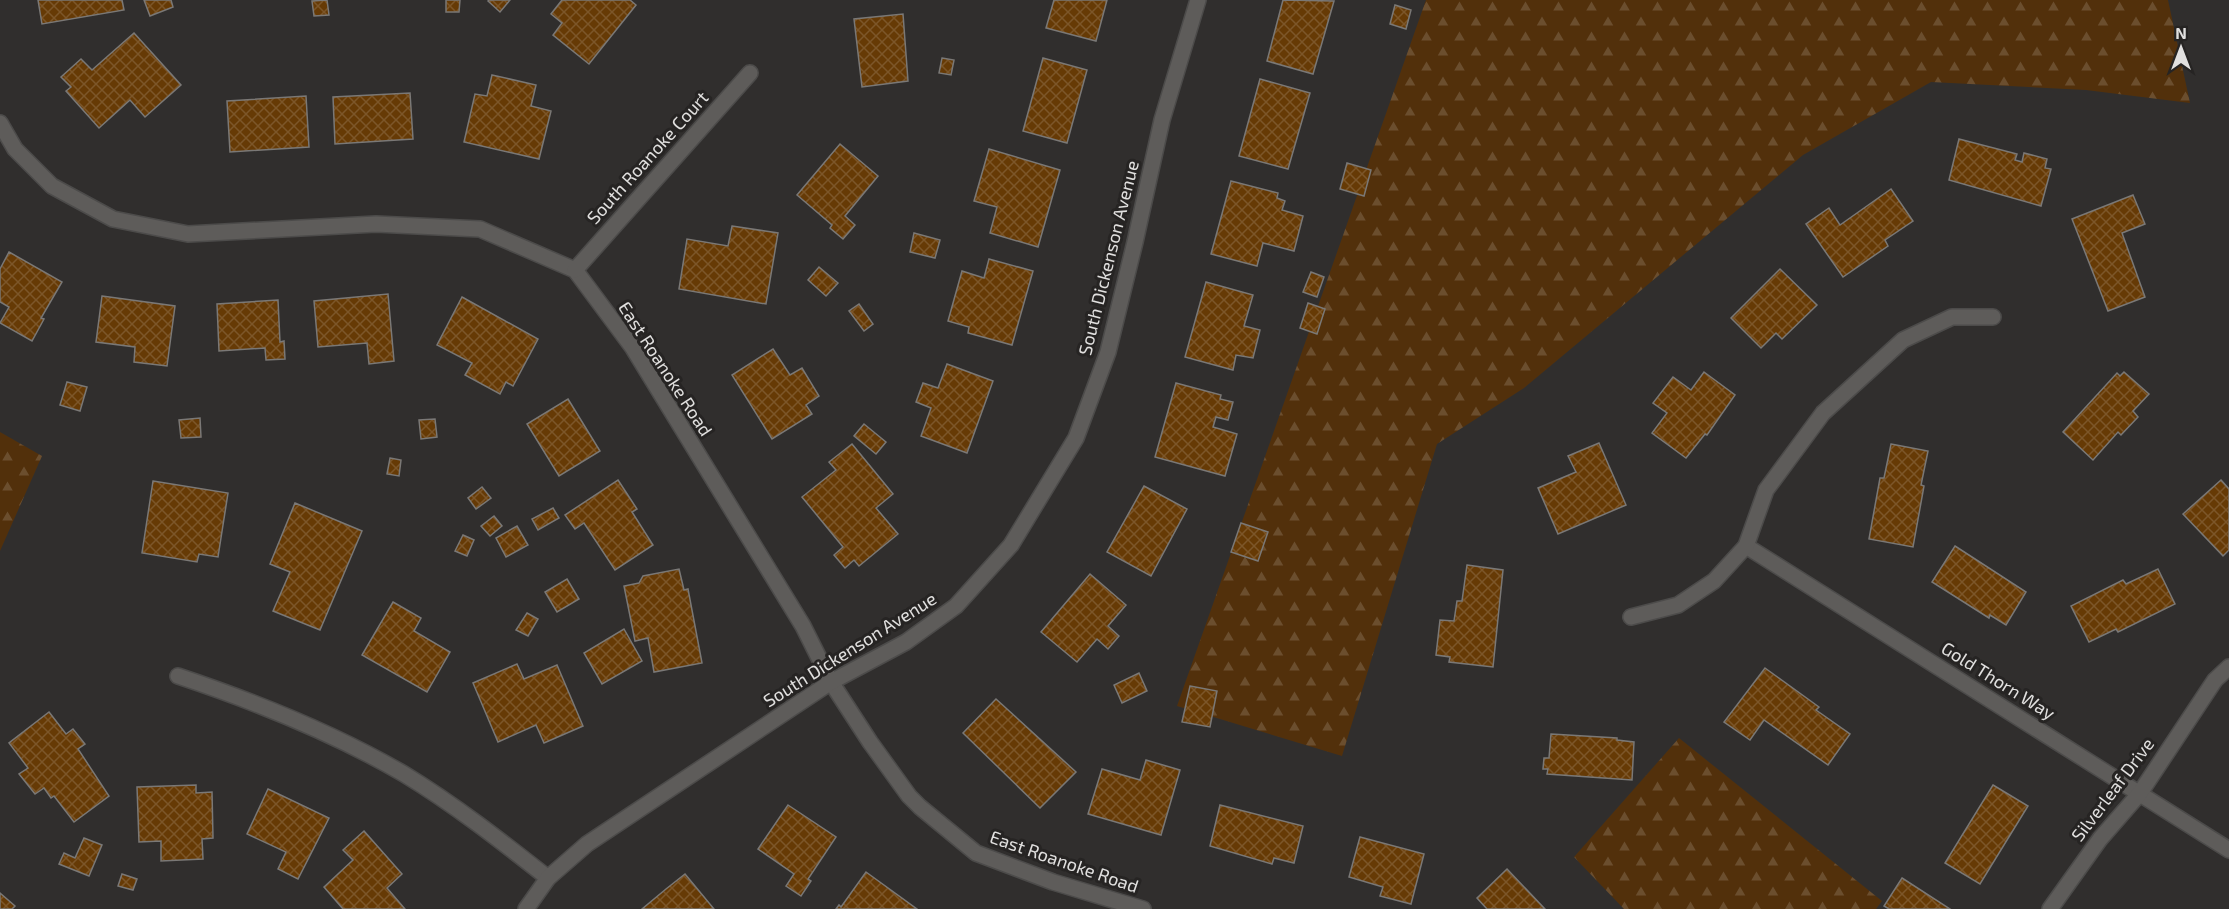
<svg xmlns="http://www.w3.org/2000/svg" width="2229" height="909" viewBox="0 0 2229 909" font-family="'Exo 2',sans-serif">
<defs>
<pattern id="forest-firs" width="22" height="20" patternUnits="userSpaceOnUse" patternTransform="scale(1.5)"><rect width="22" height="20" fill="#52300b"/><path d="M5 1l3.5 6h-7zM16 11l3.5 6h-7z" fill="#6b4e2e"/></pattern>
<pattern id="building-cross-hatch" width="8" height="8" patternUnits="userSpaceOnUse" patternTransform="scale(1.5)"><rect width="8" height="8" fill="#663a05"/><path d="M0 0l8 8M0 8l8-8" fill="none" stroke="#7c5629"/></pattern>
</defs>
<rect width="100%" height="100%" fill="#302e2d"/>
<g fill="url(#forest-firs)">
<path d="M1426,0H2168L2190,103L2086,90L1931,82L1803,155L1524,388L1437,444L1342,756L1177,706Z"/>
<path d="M0,432L42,456L0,551Z"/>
<path d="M1679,738L1882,901L1876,909H1624L1574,857Z"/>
</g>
<g fill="url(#building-cross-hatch)" stroke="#7a7876" stroke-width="1.5">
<path d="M38,0H122L124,10L42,24Z"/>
<path d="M144,0H171L173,7L150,16Z"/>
<path d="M327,0L329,15L314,16L312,1Z"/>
<path d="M446,0H460L459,12H446Z"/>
<path d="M489,0H510L500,12L488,1Z"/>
<path d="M562,0H630L636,5L589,64L553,35L562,23L551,14Z"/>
<path d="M1054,0H1107L1096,41L1046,28Z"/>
<path d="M1283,0L1334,1L1313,74L1267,61Z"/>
<path d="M1395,5L1411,10L1406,29L1390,24Z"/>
<path d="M903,14L908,81L862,87L854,19Z"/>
<path d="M134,33L181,85L145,117L130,100L99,128L66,91L71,87L61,77L81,59L92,70Z"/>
<path d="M942,58L954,60L951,75L939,73Z"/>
<path d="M1043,58L1087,70L1067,143L1023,131Z"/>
<path d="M492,75L536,85L531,106L551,111L539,159L464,142L475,94L487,96Z"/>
<path d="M1260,79L1310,93L1288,169L1239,156Z"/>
<path d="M410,93L413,139L335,144L333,97Z"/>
<path d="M306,96L309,147L230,152L227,101Z"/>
<path d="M1959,139L2017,154L2015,160L2022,162L2024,153L2047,159L2045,168L2051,169L2041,206L1949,180Z"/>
<path d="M840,144L878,176L845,216L855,225L843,239L830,228L832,225L797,195Z"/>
<path d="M989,149L1060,170L1038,247L990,233L997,207L974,201Z"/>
<path d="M1347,163L1371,170L1364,196L1340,189Z"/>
<path d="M1231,181L1278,193L1277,198L1285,201L1282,210L1303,216L1294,251L1263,243L1257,266L1211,254Z"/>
<path d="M1891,189L1913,221L1885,240L1888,246L1843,277L1806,224L1829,208L1840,225Z"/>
<path d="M2133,195L2145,224L2122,233L2145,297L2108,311L2072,219Z"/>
<path d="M732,226L778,233L766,304L679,289L687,239L728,246Z"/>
<path d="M914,233L940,240L935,258L910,252Z"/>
<path d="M9,252L62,282L41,318L44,319L32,341L0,323L9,307L0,302V269Z"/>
<path d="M989,259L1033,271L1012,345L968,333L969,327L948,321L962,271L984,278Z"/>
<path d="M819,267L838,283L826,296L808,280Z"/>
<path d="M1780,269L1817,305L1782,339L1776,333L1761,348L1731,318Z"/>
<path d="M1311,272L1324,277L1317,297L1303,292Z"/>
<path d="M1206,282L1253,295L1244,326L1260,330L1253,358L1236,355L1233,370L1185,357Z"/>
<path d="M388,294L394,361L369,364L367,343L318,347L314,301Z"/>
<path d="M102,296L175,306L167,366L134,362L135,347L96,342Z"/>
<path d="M462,297L538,339L513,386L506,382L500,394L465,375L472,363L437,345Z"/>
<path d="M278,300L280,342L284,341L285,359L266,360L265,348L219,351L217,304Z"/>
<path d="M1308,303L1325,309L1317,334L1300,328Z"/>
<path d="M859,304L873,324L864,331L849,311Z"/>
<path d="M773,349L790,375L802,368L819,396L806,405L812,414L772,439L732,375Z"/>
<path d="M947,364L993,381L967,453L921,436L931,408L916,402L923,383L938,388Z"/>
<path d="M1704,372L1735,395L1707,435L1705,434L1686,458L1652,433L1667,413L1653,403L1673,377L1691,390Z"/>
<path d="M2124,372L2149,394L2133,411L2138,417L2121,435L2118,432L2093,460L2063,432L2117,373L2120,376Z"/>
<path d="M67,382L87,387L80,411L60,405Z"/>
<path d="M1176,383L1221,395L1220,399L1233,402L1228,420L1216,417L1213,427L1237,434L1225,476L1155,457Z"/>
<path d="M568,399L600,451L559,476L527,424Z"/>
<path d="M200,418L201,437L181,438L179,420Z"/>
<path d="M435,419L437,437L421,439L419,420Z"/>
<path d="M864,424L886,442L876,454L854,436Z"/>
<path d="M1599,443L1626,505L1558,534L1538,488L1576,472L1568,456Z"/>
<path d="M852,444L893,494L876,508L898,534L859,566L854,560L845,568L834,555L843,547L802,497L836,470L829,462Z"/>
<path d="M1891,444L1928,451L1921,485L1924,486L1913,547L1869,539L1880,478H1884Z"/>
<path d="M390,458L401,460L399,476L387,474Z"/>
<path d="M618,480L637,509L632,512L653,545L615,570L584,523L575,529L565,515Z"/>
<path d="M2221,480L2229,489V550L2223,556L2183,514Z"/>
<path d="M153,481L228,493L218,557L199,554L197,562L142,553Z"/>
<path d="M1144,486L1187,509L1151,576L1107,552Z"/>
<path d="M482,487L491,498L476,509L468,498Z"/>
<path d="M295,503L362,531L320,630L273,611L290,572L270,564Z"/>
<path d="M553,508L559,518L538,530L532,519Z"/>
<path d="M494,516L502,526L490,536L481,526Z"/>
<path d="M1241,523L1268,532L1258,561L1231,552Z"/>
<path d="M517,526L528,545L506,557L496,538Z"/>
<path d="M463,535L474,540L467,556L455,551Z"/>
<path d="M1955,546L2026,592L2006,625L1990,615L1989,618L1932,582Z"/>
<path d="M1467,565L1503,570L1493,667L1449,662L1450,657L1436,655L1440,620L1454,621L1457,601H1462Z"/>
<path d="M679,569L684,590L688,589L702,663L654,672L648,638L635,641L624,586L639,583L643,576Z"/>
<path d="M2158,569L2175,604L2118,632L2116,629L2089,642L2071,606L2123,580L2126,584Z"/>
<path d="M1090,574L1126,605L1108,626L1119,636L1108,649L1097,639L1077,662L1041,632Z"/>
<path d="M567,579L579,599L557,612L545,592Z"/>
<path d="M393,602L421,618L414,631L450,652L427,692L362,655Z"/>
<path d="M527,613L538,619L528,636L516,630Z"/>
<path d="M624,629L642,661L602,684L584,653Z"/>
<path d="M517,664L524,679L557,665L583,726L544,743L536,725L498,742L473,683Z"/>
<path d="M1765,668L1819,707L1816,710L1850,734L1828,765L1764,720L1750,740L1724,722Z"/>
<path d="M1139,673L1147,691L1122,703L1114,685Z"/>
<path d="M1190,686L1217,691L1210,727L1182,722Z"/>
<path d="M996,699L1076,772L1040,808L963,733Z"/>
<path d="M49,712L66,734L73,729L85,744L78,749L109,796L74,822L54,796L51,798L44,788L35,794L19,774L28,768L9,743Z"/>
<path d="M1551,734L1617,738V740L1634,742L1632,780L1547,774L1548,769H1543L1544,758H1549Z"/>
<path d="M1146,760L1180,770L1161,835L1088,814L1102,769L1140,780Z"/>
<path d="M196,785V793L212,792L213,838L202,839L203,859L161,861V841L139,842L137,787Z"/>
<path d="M1993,785L2028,806L1980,884L1945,863Z"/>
<path d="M268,789L329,818L298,879L278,869L286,852L247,834Z"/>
<path d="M788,805L836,837L808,879L811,881L801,896L786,886L794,874L758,849Z"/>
<path d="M1220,805L1303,826L1294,863L1274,858L1272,864L1210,846Z"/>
<path d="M364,831L402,874L387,888L405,909H343L324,887L353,860L343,850Z"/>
<path d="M1360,837L1424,854L1411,904L1380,896L1383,887L1349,877Z"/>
<path d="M84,838L102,845L89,876L59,864L64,853L75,858Z"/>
<path d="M1507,869L1545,909H1487L1477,898Z"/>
<path d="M866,872L917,909H836L839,905L841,907Z"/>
<path d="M122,874L137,879L133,890L118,886Z"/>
<path d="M685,874L714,909H642L666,889Z"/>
<path d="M1902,878L1950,909H1889L1884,906Z"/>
<path d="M0,893L15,906L12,909H0Z"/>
</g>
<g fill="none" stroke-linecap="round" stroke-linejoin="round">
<g stroke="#4c4b4a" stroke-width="18">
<g id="street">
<path d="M0,123L15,149L52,186L113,219L188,234L376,224L480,229L575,270L633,348L803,626L831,682L870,742L909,796L920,807L976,853L1053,882L1143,909"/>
<path d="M575,270L750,73"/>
<path d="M1746,546L2229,850"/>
<path d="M1631,617L1678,605L1714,581L1746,546L1766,490L1823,413L1903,340L1952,317H1993"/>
<path d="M178,676C256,702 332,732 404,774C455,805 501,841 548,878"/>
<path d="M526,909L548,878L587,844L831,682L906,642L956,606L1011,545L1076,438L1108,352L1135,242L1162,120L1198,0"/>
<path d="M2050,909L2100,839L2140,793L2215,680L2229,667"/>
</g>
</g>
<use href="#street" stroke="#5e5c5a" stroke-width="15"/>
</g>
<g text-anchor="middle" stroke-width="6" stroke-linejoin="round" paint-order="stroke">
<g font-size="18" fill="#e1e0df" stroke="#262423">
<text transform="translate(648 158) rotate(-48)" y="6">South Roanoke Court</text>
<text transform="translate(1109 258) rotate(-76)" y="6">South Dickenson Avenue</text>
<text transform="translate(665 369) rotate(57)" y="6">East Roanoke Road</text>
<text transform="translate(850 650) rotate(-32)" y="6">South Dickenson Avenue</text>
<text transform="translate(1998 681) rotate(32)" y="6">Gold Thorn Way</text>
<text transform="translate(2113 790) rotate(-53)" y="6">Silverleaf Drive</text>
<text transform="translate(1064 862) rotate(19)" y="6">East Roanoke Road</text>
</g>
</g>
<g transform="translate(2181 48)" stroke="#262423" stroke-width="4.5" paint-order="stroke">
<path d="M0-4.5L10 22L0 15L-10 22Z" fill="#e1e0df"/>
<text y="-9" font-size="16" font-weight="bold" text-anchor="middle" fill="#e1e0df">N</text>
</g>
</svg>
